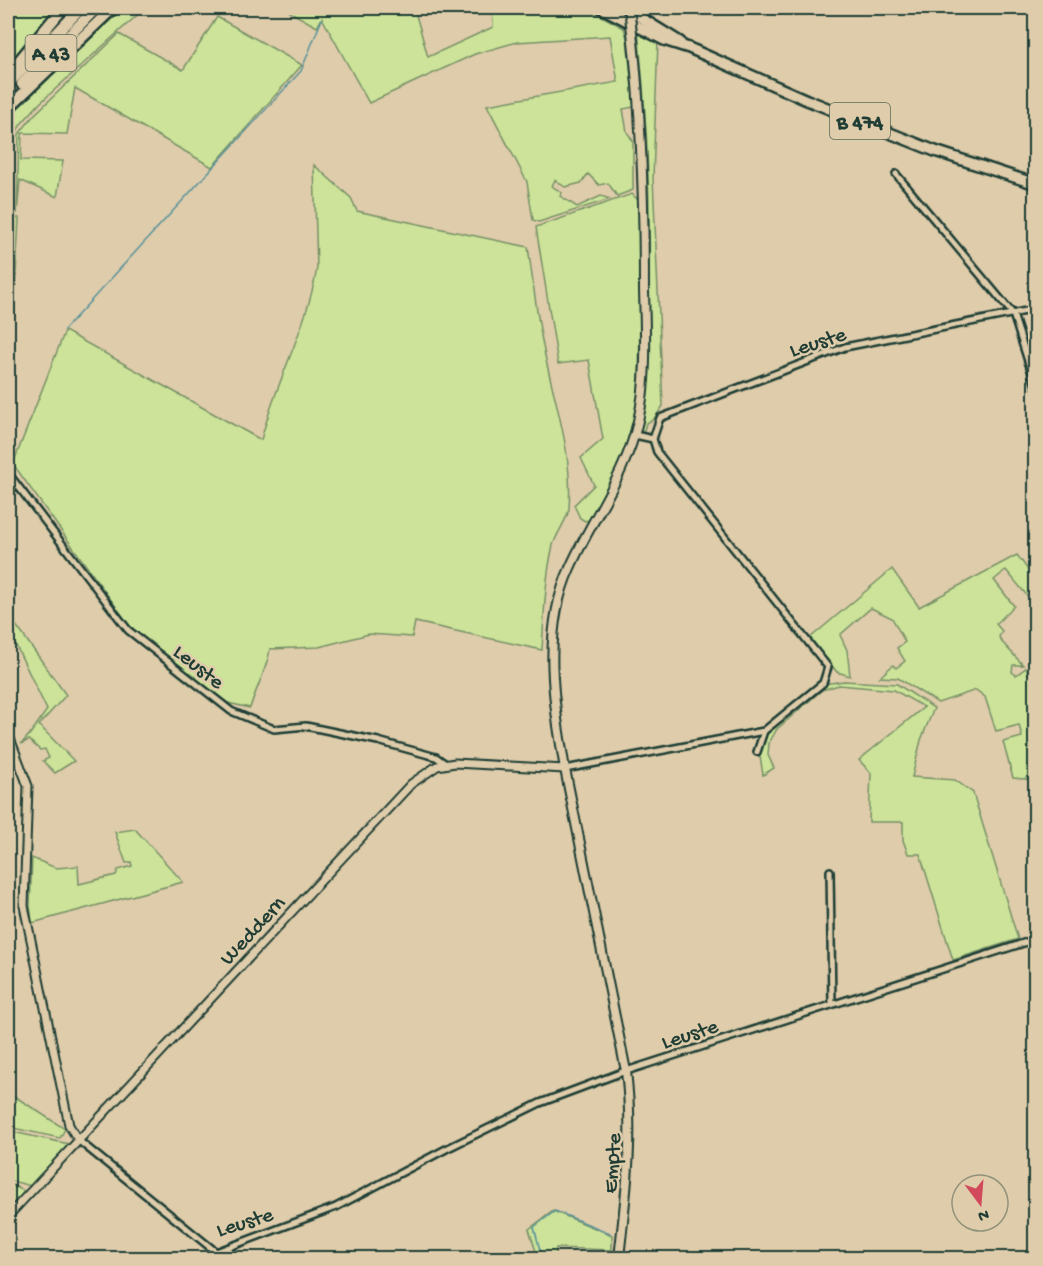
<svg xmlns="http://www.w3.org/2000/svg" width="1043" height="1266" viewBox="0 0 1043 1266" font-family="'Gochi Hand',sans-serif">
<rect width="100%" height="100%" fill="#dfccaa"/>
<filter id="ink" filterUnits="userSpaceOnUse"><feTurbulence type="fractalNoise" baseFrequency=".0167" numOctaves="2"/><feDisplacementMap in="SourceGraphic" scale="12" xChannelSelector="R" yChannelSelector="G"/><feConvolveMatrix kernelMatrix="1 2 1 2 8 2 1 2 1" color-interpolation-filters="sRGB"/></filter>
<g filter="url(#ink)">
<g fill="#cce399" stroke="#769066" stroke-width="1.5">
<path d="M8,8H58L8,68Z"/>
<path d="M123,8H145L40,103L21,124L13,138L12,179L8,186V115Z"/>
<path d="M283,8H414L428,57L493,27L492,8H587L624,28L627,38L634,107L623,109L627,132L633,141V190L617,196L608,183L599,185L588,174L581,183L565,187L555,180L552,186L562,193L560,196L577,207L601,196L610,199L539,222L533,220L527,182L487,105L618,82L610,36L517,42L475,54L369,103L322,18L317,27Z"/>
<path d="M217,17L302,65L212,167L75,88L67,134L22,133L21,160L63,161L57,197L20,180L17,214L19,134L34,115L119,34L183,70Z"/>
<path d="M638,30L658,40L653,178L663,406L653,420L646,423L643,434L640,427C654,296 651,157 638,30Z"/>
<path d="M314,165L351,198L357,211L528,247C533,282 537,317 544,351C555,404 573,452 569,508C569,517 556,534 553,545C545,579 544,615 542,650L415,622L412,637L369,634L319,647L270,649C267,669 256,688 250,708L228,703L134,632L13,464L65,331L261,440C276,381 307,328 317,268Z"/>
<path d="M8,194L11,199V235H15L16,218H19L15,297L8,333L13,285L8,241Z"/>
<path d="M632,194L641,203L639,398L623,460L592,519L585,521L580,518L574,505L594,485L581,458L603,439L589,360L558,364L536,227Z"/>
<path d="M1017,555L1035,579V592L1029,598L1006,570L994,580L1014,606L996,624L1002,631L999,637L1001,641L1023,665H1013L1012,672L1016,675L1026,668L1030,677L1035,679V780L1013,778L1003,742L1022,737L1019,725L996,731L985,697L976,690L938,703L898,678L880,677L893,665L896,668L905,661L897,648L905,642L892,618L871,608L840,635L847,650L850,676L837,672L810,638L892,569L919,607Z"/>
<path d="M8,614L66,695L39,725L74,761L55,773L43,761L49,758L45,749L40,750L29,740L21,744C32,734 38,722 47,710L8,629Z"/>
<path d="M844,681L897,684L934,708L921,740L912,777L955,780L973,793L1018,939L953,960L920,854H908L903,840V822H869L871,773L859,760L924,707L894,690L839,685L822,690L777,729L769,743L768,755L774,768L763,775L760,756L768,730L824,684Z"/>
<path d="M135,829L183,882L32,923L30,905L32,858L56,868L78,866L79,884L116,875L118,870L132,866L131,862L126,863L115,832Z"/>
<path d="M8,1092L65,1129L60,1138L8,1127Z"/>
<path d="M8,1131L69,1144L31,1186L8,1180Z"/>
<path d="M8,1183L26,1192L8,1211Z"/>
<path d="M553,1211L612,1235V1250L556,1248V1258H538L529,1229Z"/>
</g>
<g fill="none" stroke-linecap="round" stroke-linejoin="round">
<g stroke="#59929a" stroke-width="1.5">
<path d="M64,330L301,71L322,19"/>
<path d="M542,1258L534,1227L555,1211L610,1233"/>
</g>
<g stroke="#1f3d34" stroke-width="10">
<g id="minor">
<path d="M896,174L1013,314L1036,386"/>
<path d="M635,435L653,439"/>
<path d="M8,473L128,630L231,711L274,729L306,726L378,741L436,757L446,764"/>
<path d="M757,752L764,731"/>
<path d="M565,769L764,731L823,683L828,667L657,452L653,439L660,418L845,347L1036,309"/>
<path d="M830,871L832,1004"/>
<path d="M78,1140L216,1252L219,1258"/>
<path d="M216,1252L336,1207L446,1149L540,1103L620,1073L1036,939"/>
</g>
</g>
<g stroke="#1f3d34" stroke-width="11">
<g id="tertiary">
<path d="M8,253L10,280L8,307"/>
<path d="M8,733L28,786L24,906L69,1125L78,1140"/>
<path d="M8,1216L411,784L437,766L455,763L565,769"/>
</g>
</g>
<g stroke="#1f3d34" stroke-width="12">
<path id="secondary" d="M619,1258C626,1193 634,1137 626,1071L565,769C554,704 541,631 570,568C592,518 626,475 638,421C648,378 645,333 644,290C644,206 642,124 633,41"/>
</g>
<g stroke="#1f3d34" stroke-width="14">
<g id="trunk">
<path d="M602,8L664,40L689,48L807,100L935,151L1036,184"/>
<path d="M625,8L680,42"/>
</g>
</g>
<g stroke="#1f3d34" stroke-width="15">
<g id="motorway">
<path d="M10,72L63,8"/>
<path d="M8,84L81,8"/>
<path d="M22,84L96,8"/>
<path d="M8,108L113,8"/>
</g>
</g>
<use href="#minor" stroke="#dfccaa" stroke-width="5"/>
<use href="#tertiary" stroke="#dfccaa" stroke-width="7"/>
<use href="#secondary" stroke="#dfccaa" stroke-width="8"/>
<use href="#trunk" stroke="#dfccaa" stroke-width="9"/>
<use href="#motorway" stroke="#dfccaa" stroke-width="10"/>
<g stroke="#1f3d34" stroke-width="12" stroke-linecap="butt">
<path id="secondary-bridge" d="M629,8L633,41"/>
</g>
<use href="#secondary-bridge" stroke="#dfccaa" stroke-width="8"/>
</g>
</g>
<g text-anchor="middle" stroke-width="5" stroke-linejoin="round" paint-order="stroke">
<g fill="#dfccaa" stroke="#596857" stroke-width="1.5">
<rect x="25.5" y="35" width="51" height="36" rx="4.5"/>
<rect x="830" y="103" width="60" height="36" rx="4.5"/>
</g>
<g font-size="21" font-weight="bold" fill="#1f3d34">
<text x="51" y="60">A 43</text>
<text x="860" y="128">B 474</text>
</g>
<g font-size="22" fill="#1f3d34" stroke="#dfccaa">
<text transform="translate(817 340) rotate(-18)" y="8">Leuste</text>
<text transform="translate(200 665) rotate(38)" y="8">Leuste</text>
<text transform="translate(251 929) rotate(-47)" y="8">Weddern</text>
<text transform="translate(689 1032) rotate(-18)" y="8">Leuste</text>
<text transform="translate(610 1163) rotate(-86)" y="8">Empte</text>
<text transform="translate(244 1220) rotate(-17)" y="8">Leuste</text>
</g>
</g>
<rect width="1043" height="1266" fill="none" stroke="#dfccaa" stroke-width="30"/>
<rect x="15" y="15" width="1013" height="1236" fill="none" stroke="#1f3d34" stroke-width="2" filter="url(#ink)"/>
<g transform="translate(980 1203) rotate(164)"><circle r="28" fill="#dfccaa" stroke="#92937b" stroke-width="1.5"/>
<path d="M0-4.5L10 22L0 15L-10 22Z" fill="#d1495b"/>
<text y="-9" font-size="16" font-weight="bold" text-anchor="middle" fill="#1f3d34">N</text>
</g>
</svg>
